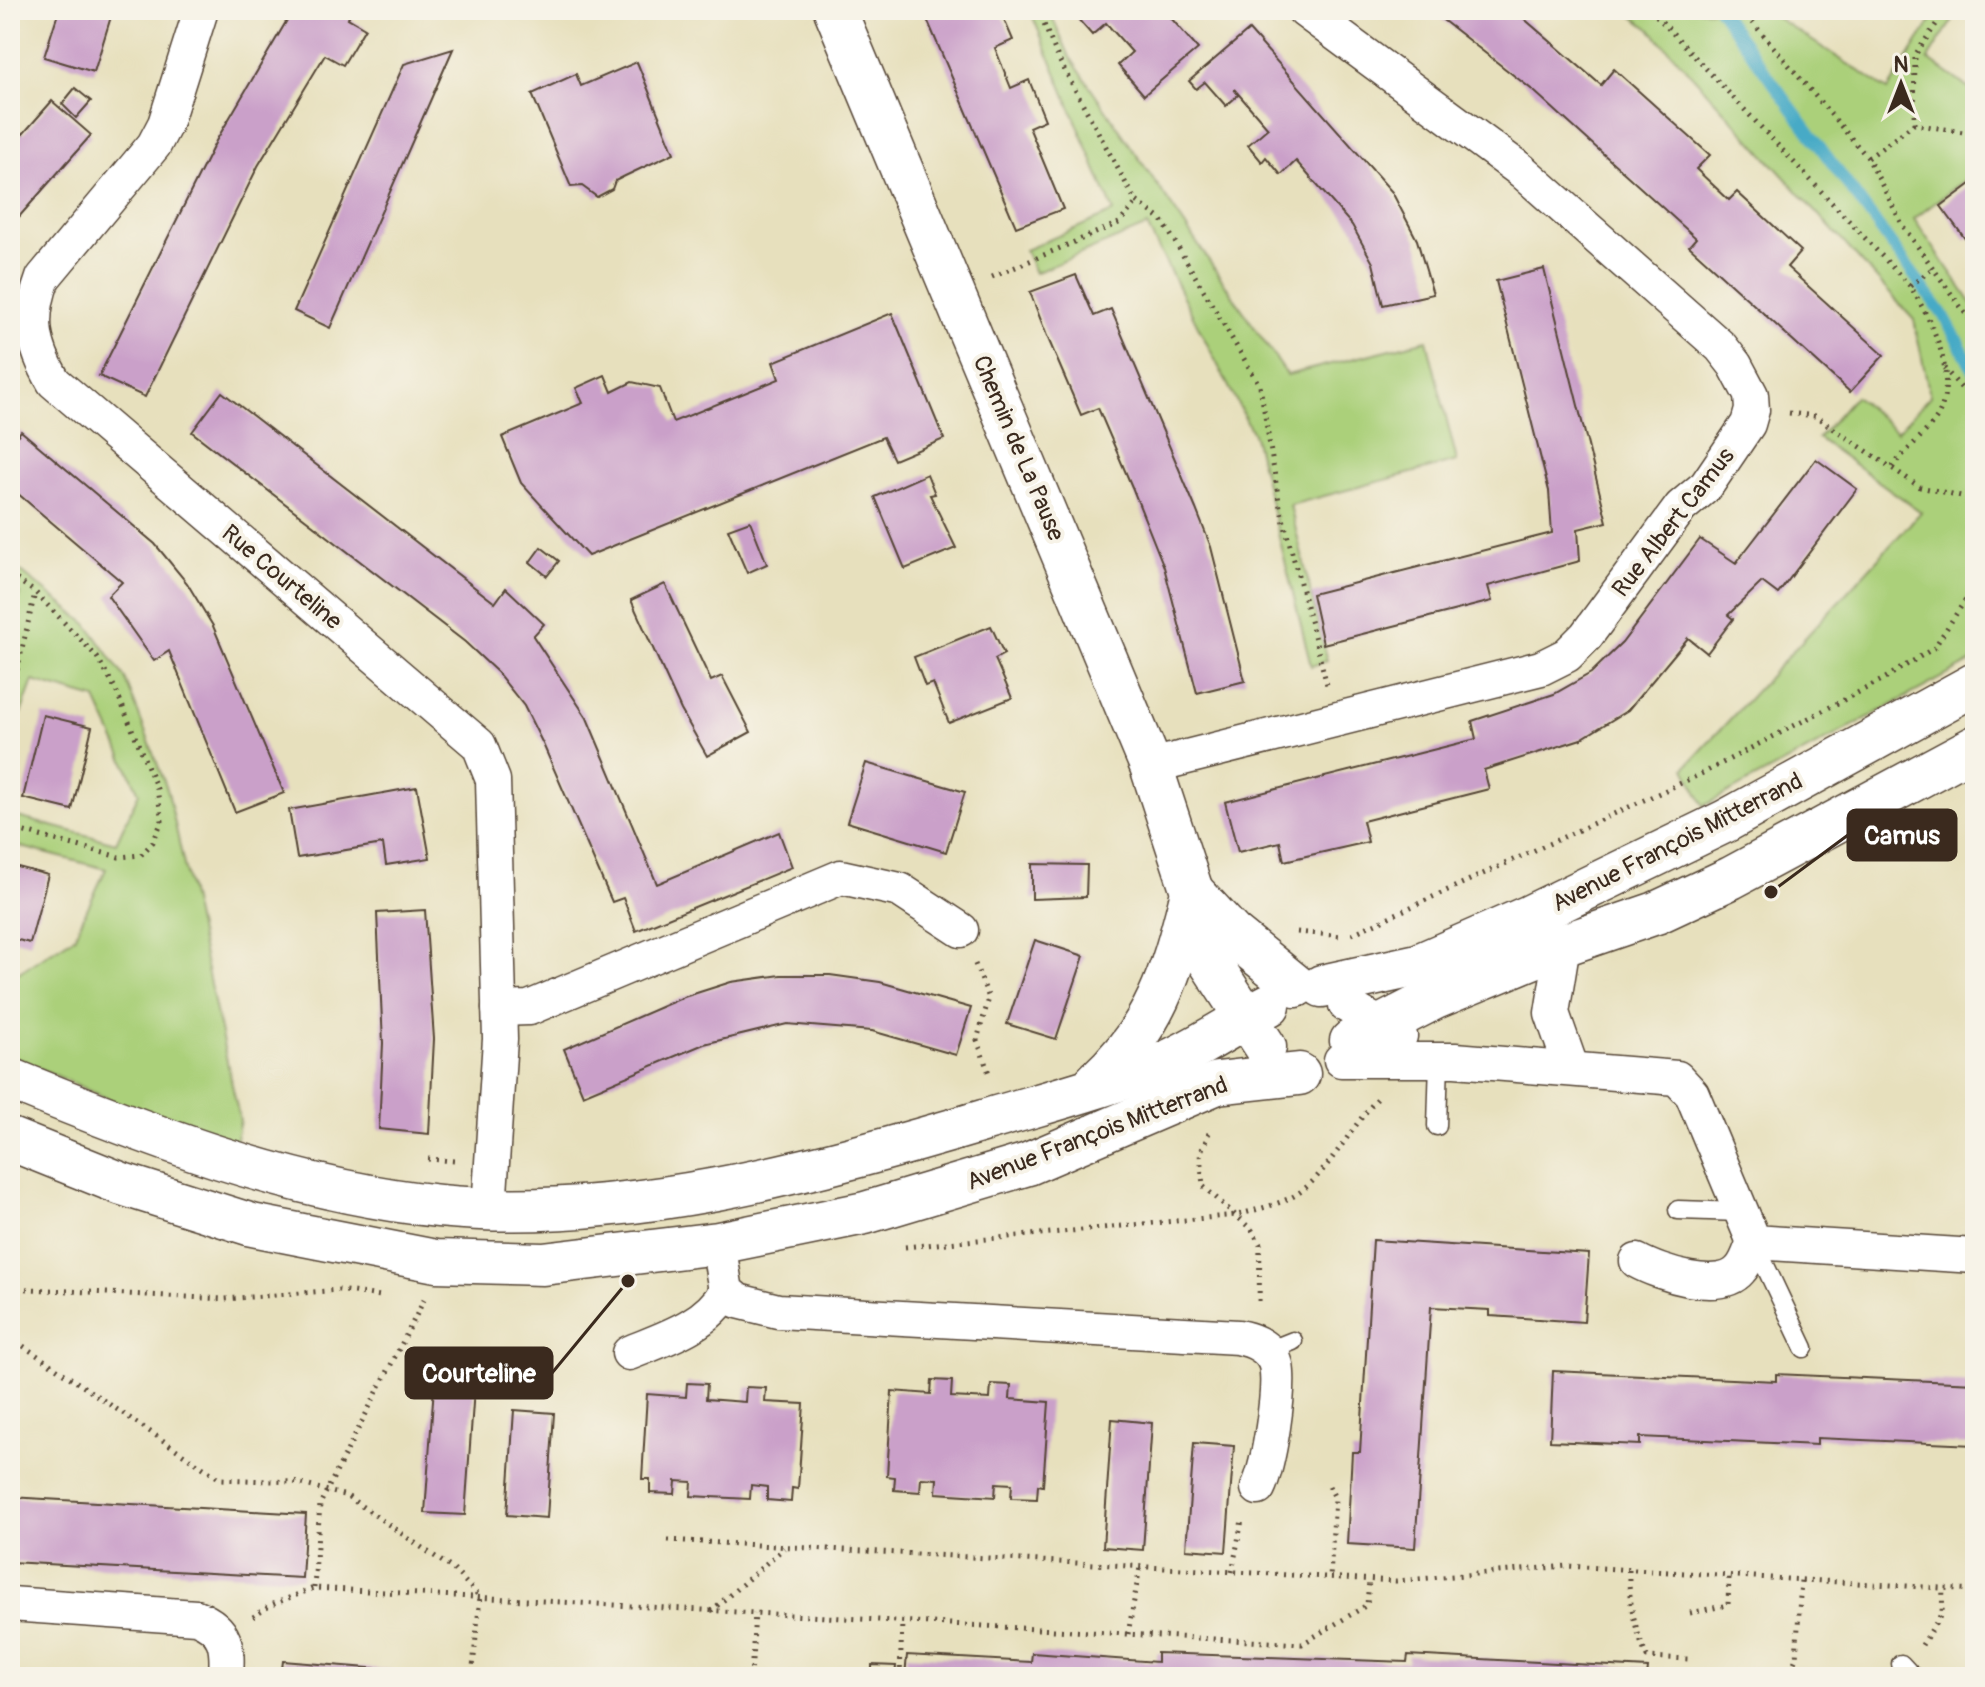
<svg xmlns="http://www.w3.org/2000/svg" width="1985" height="1687" viewBox="0 0 1985 1687" font-family="Pangolin,sans-serif">
<rect width="100%" height="100%" fill="#f7f3e8"/>
<filter id="ink" filterUnits="userSpaceOnUse"><feTurbulence type="fractalNoise" baseFrequency=".0125" numOctaves="2"/><feDisplacementMap in="SourceGraphic" scale="16" xChannelSelector="R" yChannelSelector="G"/><feConvolveMatrix kernelMatrix="1 2 1 2 8 2 1 2 1" color-interpolation-filters="sRGB"/></filter>
<filter id="wash" filterUnits="userSpaceOnUse"><feTurbulence type="fractalNoise" baseFrequency=".006" numOctaves="4" result="noise"/><feDisplacementMap in="SourceGraphic" scale="32" xChannelSelector="R" yChannelSelector="G"/><feGaussianBlur stdDeviation="1.8" result="paint"/><feColorMatrix in="noise" values="0 0 0 0 0 0 0 0 0 0 0 0 0 0 0 0 0 1.4 0 .05"/><feComposite in="paint" operator="in"/></filter>
<g filter="url(#wash)">
<rect width="100%" height="100%" fill="#e7e0bd"/>
<g fill="#abd07a" stroke="#737d4c" stroke-width="2">
<path d="M1030,10H1049L1070,57L1287,375L1427,340L1457,461L1290,505L1327,661L1311,666L1254,436L1147,226L1035,273L1025,250L1114,212Z"/>
<path d="M1624,10H1765L1888,90L1938,10H1959L1928,59L1975,93V172L1914,219L1975,308V660L1704,806L1685,768L1921,512L1818,438L1855,396L1897,432L1930,396L1914,320L1651,30Z"/>
<path d="M10,563L87,624L125,678L168,792L240,1121L235,1142L120,1104L10,1055V978L74,937L106,869L10,844V815L116,843L139,793L96,699L33,681L18,721L10,719V634L20,594L10,590Z"/>
</g>
<g fill="none" stroke-linecap="round" stroke-linejoin="round">
<path stroke="#47aac6" stroke-width="12" d="M1720,10L1946,319L1975,373"/>
</g>
<g id="blocks">
<g fill="#caa0c9">
<path d="M59,10H113L94,72L44,57Z"/>
<path d="M293,10H352L348,18L365,28L343,65L325,55L258,166L145,397L99,376L216,141Z"/>
<path d="M923,10H1000L1013,40L995,48L1011,88L1029,80L1045,120L1029,127L1063,209L1016,227Z"/>
<path d="M1070,10H1164L1198,49L1144,95L1118,65L1132,52L1106,23L1092,35Z"/>
<path d="M1430,10H1514L1601,85L1614,69L1710,155L1696,169L1729,200L1737,192L1801,251L1787,267L1884,355L1850,392L1689,246L1696,238L1535,92Z"/>
<path d="M1905,10H1924L1918,19Z"/>
<path d="M1249,30L1392,192L1417,240L1433,294L1383,305L1373,263L1352,225L1296,161L1281,175L1266,157L1262,162L1248,145L1268,128L1234,89L1238,95L1226,106L1205,82L1196,89L1189,81Z"/>
<path d="M453,49L330,328L294,311L404,64Z"/>
<path d="M637,62L674,153L625,176L615,181L612,189L597,197L582,186L571,187L532,94L576,74L581,86Z"/>
<path d="M75,88L91,101L76,118L62,104Z"/>
<path d="M52,101L91,135L10,227V123L23,134Z"/>
<path d="M1975,181V233L1966,240L1941,206Z"/>
<path d="M1544,269L1607,522L1578,529L1580,561L1488,586L1492,601L1323,644L1312,594L1552,533L1549,491L1496,281Z"/>
<path d="M1076,275L1094,316L1111,309L1196,509L1211,547L1245,681L1197,693L1164,567L1132,487L1098,408L1081,415L1047,336L1030,292Z"/>
<path d="M892,313L944,439L894,460L883,437L588,556L521,483L502,437L583,403L576,388L605,375L612,392L632,382L660,388L673,422L779,379L773,362Z"/>
<path d="M222,392L495,603L506,588L544,624L533,636L587,718L657,884L779,832L792,867L636,931L623,898L612,902L543,744L524,706L497,672L465,642L192,432Z"/>
<path d="M21,431L155,544L187,583L213,626L284,793L235,812L169,651L154,661L108,596L122,582L10,487V445Z"/>
<path d="M1816,459L1857,489L1778,594L1762,582L1728,615L1733,619L1707,653L1688,638L1628,710L1581,739L1484,770L1489,789L1363,821L1368,842L1284,861L1280,842L1238,852L1225,802L1476,739L1472,721L1554,694L1591,673L1622,643L1700,539L1736,563Z"/>
<path d="M927,474L935,494L930,495L956,548L905,569L875,497Z"/>
<path d="M750,521L767,564L747,573L728,529Z"/>
<path d="M541,547L559,561L547,576L530,562Z"/>
<path d="M665,584L711,681L722,676L751,732L707,756L681,710L631,600Z"/>
<path d="M991,626L1004,654L995,659L1012,698L949,723L933,683L925,686L914,657Z"/>
<path d="M43,715L92,727L72,810L23,798Z"/>
<path d="M866,763L965,792L946,852L847,822Z"/>
<path d="M417,787L430,858L386,865L383,844L297,858L289,810Z"/>
<path d="M1032,864L1087,865L1086,897L1032,899Z"/>
<path d="M10,865L48,875L30,943L10,938Z"/>
<path d="M425,910L434,1039L429,1134L379,1129L383,1043L377,913Z"/>
<path d="M1035,940L1084,956L1056,1039L1007,1024Z"/>
<path d="M781,975H830L880,982L971,1008L956,1055L872,1031L787,1024L704,1044L583,1095L564,1049L684,997L731,982Z"/>
<path d="M1373,1240L1589,1254L1584,1322L1490,1316V1310L1431,1307L1415,1548L1347,1544L1352,1452H1360Z"/>
<path d="M1553,1371L1776,1381V1374L1975,1383V1445L1817,1438V1445L1640,1437V1445L1550,1441Z"/>
<path d="M932,1380L952,1381L951,1397L990,1399L991,1384L1011,1385L1010,1399L1049,1402L1043,1486L1038,1485L1037,1499L1011,1498L1012,1484L996,1483L995,1497L936,1493L937,1479L921,1478L920,1492L894,1490L895,1477L887,1476L892,1391L931,1394Z"/>
<path d="M687,1383L707,1384L706,1399L745,1402L746,1387L766,1388L765,1402L804,1404L798,1489L792,1488L791,1502L767,1500V1487L751,1485L750,1499L691,1496L692,1482L676,1481L675,1494L650,1493V1479H642L647,1394L686,1397Z"/>
<path d="M434,1386L474,1389L465,1515L425,1513Z"/>
<path d="M514,1410L554,1413L547,1518L507,1515Z"/>
<path d="M1112,1419L1152,1423L1143,1550L1103,1547Z"/>
<path d="M1194,1443L1234,1446L1226,1552L1186,1549Z"/>
<path d="M10,1497L306,1514L302,1578L10,1562Z"/>
<path d="M1032,1653L1157,1662V1653L1407,1662L1408,1655L1648,1668L1647,1677H905L907,1655L1031,1662Z"/>
<path d="M283,1661L392,1670L391,1677H281Z"/>
<path d="M872,1665L896,1666L895,1677H872Z"/>
</g>
</g>
</g>
<g filter="url(#ink)">
<use href="#blocks" fill-opacity="0" stroke="#554536" stroke-width="2"/>
<g fill="none" stroke-linecap="round" stroke-linejoin="round">
<g stroke="#554536" stroke-width="21">
<g id="service">
<path d="M1437,1126L1439,1060"/>
<path d="M1678,1210L1741,1212"/>
<path d="M1754,1242L1804,1348"/>
<path d="M1268,1351L1293,1341"/>
<path d="M1901,1664L1913,1677"/>
</g>
</g>
<g stroke="#554536" stroke-width="37">
<g id="minor">
<path d="M201,10L165,124L154,145L43,278C28,318 32,345 54,382L479,745L493,780L500,1039L489,1209"/>
<path d="M1151,766L1541,668L1567,655L1586,636L1681,507L1706,486L1748,424L1752,410L1751,395L1735,365L1721,347L1522,171L1304,10"/>
<path d="M1563,945L1552,1013L1571,1067"/>
<path d="M1346,1005L1400,1036"/>
<path d="M499,1009L529,1008L841,877L900,890L961,930"/>
<path d="M1341,1060H1455L1677,1078L1692,1094L1754,1242L1975,1256"/>
<path d="M718,1243L726,1291L738,1301L778,1311L1238,1337C1253,1340 1271,1347 1276,1365C1281,1389 1269,1465 1258,1488"/>
<path d="M1637,1261C1659,1273 1720,1294 1740,1270C1747,1263 1750,1251 1754,1242"/>
<path d="M629,1353C663,1339 707,1326 726,1291"/>
<path d="M10,1604L196,1617C227,1629 228,1647 226,1677"/>
</g>
</g>
<g stroke="#554536" stroke-width="45">
<g id="tertiary">
<path d="M835,10L1151,766L1192,891L1208,959L1265,1047"/>
<path d="M1193,892L1232,934L1296,986"/>
<path d="M1322,986L1418,965L1530,916L1726,821L1975,684"/>
<path d="M1351,1041L1435,998L1563,945L1656,913L1731,878L1975,747"/>
<path d="M10,1079C147,1135 291,1191 439,1206C618,1224 813,1172 983,1121C1040,1104 1098,1089 1153,1068C1193,1052 1231,1025 1269,1005"/>
<path d="M1096,1082C1155,1028 1171,975 1190,900"/>
<path d="M10,1139L122,1184L252,1225L436,1261L543,1264L718,1243L865,1213L1028,1164L1217,1083L1299,1074"/>
</g>
</g>
<g stroke="#554536" stroke-width="5" stroke-dasharray="2 6" stroke-linecap="butt">
<path d="M1038,10L1059,60L1135,200L1162,220L1260,386L1280,507L1327,685"/>
<path d="M1651,10L1910,286C1932,322 1959,373 1938,416C1931,428 1903,453 1892,467"/>
<path d="M1742,10L1868,158L1903,226L1975,327"/>
<path d="M1914,124L1915,55L1946,10"/>
<path d="M1868,158L1914,124L1975,134"/>
<path d="M992,277L1119,223L1137,202"/>
<path d="M1910,286L1932,269"/>
<path d="M1944,368L1975,404"/>
<path d="M1789,413L1815,416L1920,487L1975,499"/>
<path d="M10,575L35,592L97,657L115,688L157,789L162,821L153,842L141,855L119,857L10,828"/>
<path d="M10,701L35,593"/>
<path d="M1297,932L1343,936"/>
<path d="M1352,934L1703,773L1882,680L1934,648L1975,585"/>
<path d="M975,964L989,998L977,1040L990,1076"/>
<path d="M1209,1133L1200,1154L1203,1186L1252,1230L1260,1244L1259,1304"/>
<path d="M428,1159L454,1161"/>
<path d="M905,1247L1237,1215C1255,1210 1273,1206 1290,1198C1324,1182 1351,1125 1380,1096"/>
<path d="M10,1288L225,1299L339,1290L380,1296"/>
<path d="M10,1337L220,1479L294,1482L347,1496L453,1569L480,1597L472,1677"/>
<path d="M1329,1486L1335,1498L1330,1578"/>
<path d="M668,1540L1396,1581L1567,1566L1975,1590"/>
<path d="M1629,1570C1628,1600 1635,1630 1647,1657L1688,1659"/>
<path d="M1232,1572L1242,1520"/>
<path d="M314,1588L320,1504L424,1300"/>
<path d="M711,1611L784,1548"/>
<path d="M1690,1613L1728,1605L1729,1576"/>
<path d="M253,1617L271,1605L314,1588L1302,1644L1367,1605L1369,1580"/>
<path d="M1128,1634L1140,1567"/>
<path d="M1922,1645L1942,1613L1943,1588"/>
<path d="M751,1677L755,1613"/>
<path d="M900,1677L902,1622"/>
<path d="M1788,1677L1796,1658L1801,1580"/>
</g>
<use href="#service" stroke="#fff" stroke-width="18"/>
<use href="#minor" stroke="#fff" stroke-width="34"/>
<use href="#tertiary" stroke="#fff" stroke-width="42"/>
</g>
</g>
<g text-anchor="middle" stroke-width="8" stroke-linejoin="round" paint-order="stroke">
<g font-size="24" fill="#3b2a1e" stroke="#f7f3e8">
<text transform="translate(1019 448) rotate(67)" y="8">Chemin de La Pause</text>
<text transform="translate(1673 522) rotate(-52)" y="8">Rue Albert Camus</text>
<text transform="translate(282 577) rotate(40)" y="8">Rue Courteline</text>
<text transform="translate(1677 842) rotate(-27)" y="8">Avenue François Mitterrand</text>
<text transform="translate(1097 1133) rotate(-21)" y="8">Avenue François Mitterrand</text>
</g>
</g>
<path fill="none" stroke="#3b2a1e" stroke-width="3" d="M1771 892L1848 835M628 1281L552 1373"/>
<g fill="#3b2a1e" stroke="#f7f3e8" stroke-width="3">
<circle cx="1771" cy="892" r="8"/>
<circle cx="628" cy="1281" r="8"/>
</g>
<g fill="#3b2a1e" stroke="#3b2a1e" stroke-width="3">
<rect x="1848" y="810" width="108" height="50" rx="8"/>
<rect x="406" y="1348" width="146" height="50" rx="8"/>
</g>
<g font-size="26" text-anchor="middle" font-weight="bold" fill="#fff">
<text x="1902" y="844">Camus</text>
<text x="479" y="1382">Courteline</text>
</g>
<rect width="1985" height="1687" fill="none" stroke="#f7f3e8" stroke-width="40"/>
<g transform="translate(1901 84)" stroke="#f7f3e8" stroke-width="6" paint-order="stroke">
<path d="M0-6L14 30L0 20L-14 30Z" fill="#3b2a1e"/>
<text y="-12" font-size="22" font-weight="bold" text-anchor="middle" fill="#3b2a1e">N</text>
</g>
</svg>
